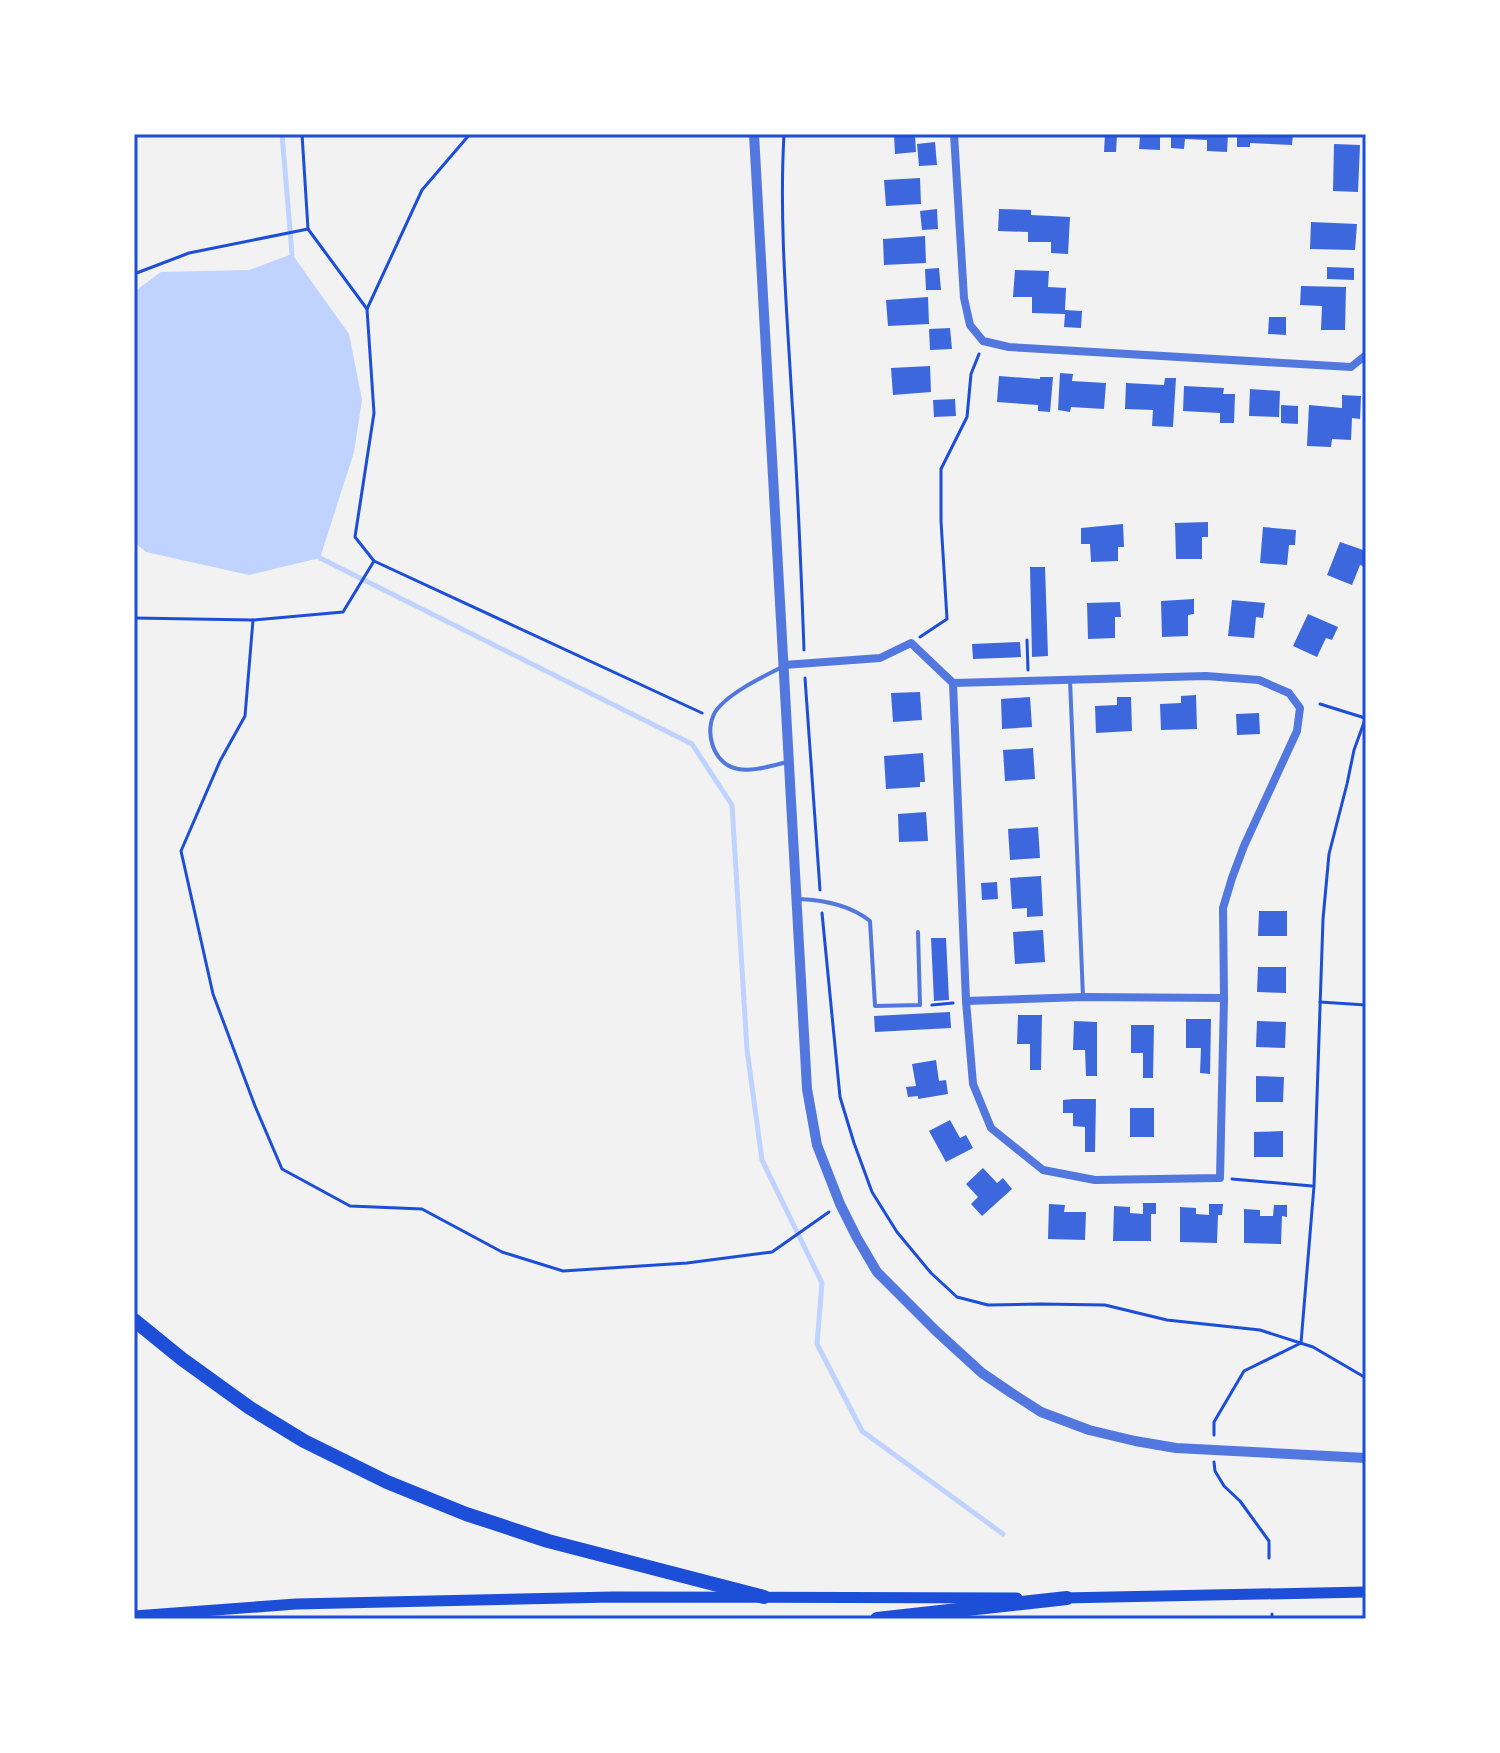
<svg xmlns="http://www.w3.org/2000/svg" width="1500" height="1753" viewBox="0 0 1500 1753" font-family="Ubuntu,sans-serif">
<rect width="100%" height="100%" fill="#f2f2f2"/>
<path fill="#bfd3fe" d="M292,254L349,334L362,400L354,452L320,558L249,575L146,552L134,542V292L161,272L249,270Z"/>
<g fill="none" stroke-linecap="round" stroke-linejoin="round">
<g stroke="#bfd3fe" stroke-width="5">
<path d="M282,134L292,254"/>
<path d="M320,558L692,744L732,805L747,1050L762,1160L822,1283L817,1344L862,1431L1003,1534"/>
</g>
</g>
<g fill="#3d67dc">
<path d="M894,134H915L916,152L895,154Z"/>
<path d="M1105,134H1117L1116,152H1104Z"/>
<path d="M1124,134H1160V150L1139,149L1140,137H1124Z"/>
<path d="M1171,134H1228L1227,152L1207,151V140L1185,139L1184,149L1171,148Z"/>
<path d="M1237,134H1293L1292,145L1250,143V147H1237Z"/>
<path d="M935,142L937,165L919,166L917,144Z"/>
<path d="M1334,144L1360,145L1358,192L1333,191Z"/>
<path d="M920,178L921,204L886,206L884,180Z"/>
<path d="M937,209L938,229L922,230L920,211Z"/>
<path d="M999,209L1031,210V215L1070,217L1068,254L1051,253V242H1028V232L998,231Z"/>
<path d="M1311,222L1357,224L1355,250L1310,249Z"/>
<path d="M925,236L926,263L884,265L883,239Z"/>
<path d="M1327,267L1354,268V280L1327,279Z"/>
<path d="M939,268L941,290H926L925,269Z"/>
<path d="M1015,270L1049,271L1048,287L1066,288L1065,310L1082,311L1081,328L1064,327L1065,314L1032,313V297H1013Z"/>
<path d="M1301,286L1346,287L1345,330H1321L1322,306L1300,305Z"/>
<path d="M928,297L929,324L888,326L886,300Z"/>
<path d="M1269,317H1286V335L1268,334Z"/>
<path d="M950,328L952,349L930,350L929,329Z"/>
<path d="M930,366L931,392L893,395L891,368Z"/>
<path d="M1060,373L1073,374L1072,381L1106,383L1104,409L1071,407L1070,412L1058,410Z"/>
<path d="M999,376L1040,379V377H1053L1050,412L1038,411V405L997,402Z"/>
<path d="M1165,378H1176L1173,427L1152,426L1153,410L1125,409L1126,383L1164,385Z"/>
<path d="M1184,386L1224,388L1223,394H1235L1234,423H1220V413L1183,411Z"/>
<path d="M1250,389L1280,391L1279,417L1249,416Z"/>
<path d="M1342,395L1361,396L1360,419L1352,418L1351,440L1332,439L1331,447L1307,446L1309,405L1342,408Z"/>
<path d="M955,399L956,416L934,417L933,400Z"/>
<path d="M1281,405L1298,406V424L1281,423Z"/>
<path d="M1208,522V537H1202V559H1176L1175,523Z"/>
<path d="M1123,524L1124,547H1118V561L1091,562L1090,544H1081V528Z"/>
<path d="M1263,527L1296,530L1295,545H1289L1287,565L1260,563Z"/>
<path d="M1340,542L1366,551V567L1360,565L1352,585L1327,575Z"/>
<path d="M1030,567H1045L1048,656L1032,657Z"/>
<path d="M1194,599V614L1188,615V636L1162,637L1161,601Z"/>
<path d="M1232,600L1265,603L1263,618L1256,617L1254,638L1228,636Z"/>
<path d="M1120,602L1121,617H1115V638L1088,639L1087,603Z"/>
<path d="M1308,614L1338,627L1332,640L1326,638L1317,657L1293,646Z"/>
<path d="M1020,642L1021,657L973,659L972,644Z"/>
<path d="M920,692L922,720L893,722L891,693Z"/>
<path d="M1196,695L1197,729L1161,730L1160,704L1181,703V696Z"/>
<path d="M1030,697L1032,727L1002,729L1001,699Z"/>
<path d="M1117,697H1131L1132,731L1096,733L1095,706L1117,705Z"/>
<path d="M1259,713L1260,734L1237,735L1236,714Z"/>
<path d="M1033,748L1035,779L1005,781L1003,750Z"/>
<path d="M923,753L925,782H920V787L886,789L884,756Z"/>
<path d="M926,812L928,841L899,842L898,814Z"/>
<path d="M1038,827L1040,858L1010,860L1008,829Z"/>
<path d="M1041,876L1043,916L1027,917V908L1012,909L1010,878Z"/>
<path d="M997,882L998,899L982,900L981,883Z"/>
<path d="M1259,911H1287V936H1258Z"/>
<path d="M1043,930L1045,962L1015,964L1013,932Z"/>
<path d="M931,938H946L949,1000L934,1001Z"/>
<path d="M1258,967H1286V993L1257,992Z"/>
<path d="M950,1012L951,1028L875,1032L874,1016Z"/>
<path d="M1018,1015H1042L1041,1070H1030V1044H1017Z"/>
<path d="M1186,1019H1211L1210,1074L1200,1073L1201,1048H1186Z"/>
<path d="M1074,1021L1097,1022V1076H1086L1085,1050H1073Z"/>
<path d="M1257,1021L1286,1022L1285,1048L1256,1047Z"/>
<path d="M1131,1025H1154L1153,1078H1143V1053H1131Z"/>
<path d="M936,1060L939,1081L946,1080L948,1094L918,1099V1096L908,1097L906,1087L916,1086L912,1064Z"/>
<path d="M1256,1076L1284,1077L1283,1102H1256Z"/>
<path d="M1073,1099H1096L1095,1152H1085V1127L1073,1126V1113H1063V1100Z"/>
<rect x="1130" y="1108" width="24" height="29"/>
<path d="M950,1120L960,1138L966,1135L973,1148L946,1162L929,1131Z"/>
<path d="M1283,1131V1157H1254V1132Z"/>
<path d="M983,1168L997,1183L1003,1178L1012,1189L982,1216L971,1204L978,1197L966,1184Z"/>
<path d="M1143,1203H1156V1214H1151V1241H1113L1114,1206L1130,1207V1213L1143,1214Z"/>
<path d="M1049,1204L1065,1205L1064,1212H1086L1085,1240L1048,1239Z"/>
<path d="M1209,1204H1223L1222,1215H1218L1217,1243L1180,1242V1207L1196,1208V1214L1209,1215Z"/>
<path d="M1274,1205H1287V1217L1282,1216L1281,1244L1244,1243V1209L1260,1210V1216H1273Z"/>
</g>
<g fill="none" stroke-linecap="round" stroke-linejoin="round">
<g stroke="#1d4ed8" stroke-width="3">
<path d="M302,134L308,229L367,309L374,413L355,537L374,561L702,713"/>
<path d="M784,134C779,223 787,312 792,401C798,484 801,567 804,650"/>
<path d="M134,274L189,253L308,229"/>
<path d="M367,309L422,190L470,134"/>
<path d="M134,618L253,620L343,612L374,561"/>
<path d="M253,620L245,716L220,761L181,851L213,994L255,1106L282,1169L350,1206L422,1209L502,1252L563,1271L687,1263L772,1252L829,1212"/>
<path d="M920,637L947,619L941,521V469L967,417L971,374L979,354"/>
<path d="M1027,640L1028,670"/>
<path d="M805,678L820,890"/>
<path d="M1320,704L1365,718"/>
<path d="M822,913L840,1097L854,1143L872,1192L897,1232L931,1273L957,1297L988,1305L1040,1304L1105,1305L1167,1320L1260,1330L1313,1347L1366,1378"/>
<path d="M1320,1002L1366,1005"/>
<path d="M932,1005L953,1003"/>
<path d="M1232,1179L1312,1186"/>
<path d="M1214,1435V1422L1244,1371L1301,1343L1314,1186L1323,919L1329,854L1347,784L1354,750L1366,717"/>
<path d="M1214,1462L1215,1471L1224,1486L1240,1501L1269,1541V1558"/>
<path d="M1272,1614V1619"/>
</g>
<g stroke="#5277de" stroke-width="4">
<path d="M782,667C762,677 733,691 718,708C702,727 712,765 738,769C754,772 773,765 788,762"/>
<path d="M1070,680L1083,997"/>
<path d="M799,899C824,900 850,905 870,921L875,1006L920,1005L918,932"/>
</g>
<g stroke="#5277de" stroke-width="8">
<path d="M954,134L964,298L970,325L983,341L1009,347L1351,367L1366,355"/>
<path d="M784,665L880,658L911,643L953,683"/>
<path d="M1206,676L1259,680L1289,693L1300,708L1297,731L1244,846L1232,878L1223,908L1224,998L1220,1178L1095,1180L1043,1170L991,1128L973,1084L966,1001L953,683Z"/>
<path d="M966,1001L1083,997L1224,998"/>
</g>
<path stroke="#5277de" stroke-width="10" d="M754,134L807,1089L817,1145L840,1204L857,1238L877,1272L936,1331L982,1373L1010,1392L1041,1412L1089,1430L1135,1441L1176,1448L1366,1458"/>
<g stroke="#1d4ed8" stroke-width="11">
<path d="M1062,1598L1366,1592"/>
<path d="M134,1616L296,1604L613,1597L1017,1598"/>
</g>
<g stroke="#1d4ed8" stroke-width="14">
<path d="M134,1320L182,1359L250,1408L304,1441L387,1482L466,1514L548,1541L764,1597"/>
<path d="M877,1619L1067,1598"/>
</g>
</g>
<rect width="1500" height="1753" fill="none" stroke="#ffffff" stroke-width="272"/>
<rect x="136" y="136" width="1228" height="1481" fill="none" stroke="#1d4ed8" stroke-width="3"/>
</svg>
